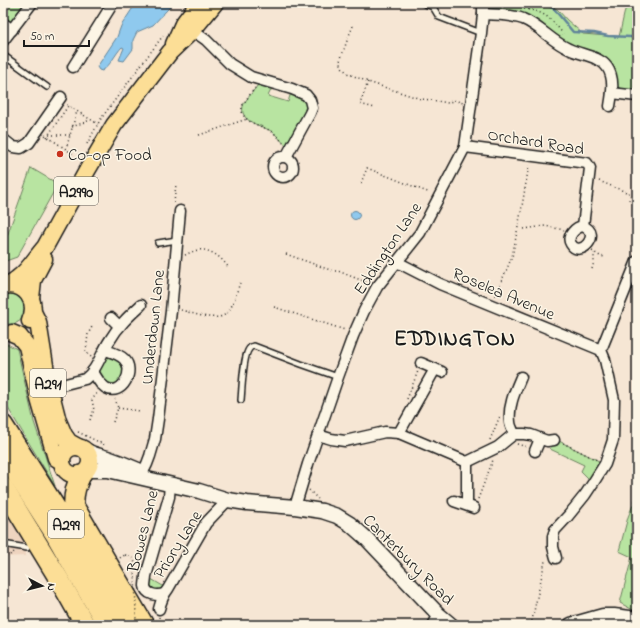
<svg xmlns="http://www.w3.org/2000/svg" width="640" height="628" viewBox="0 0 640 628" font-family="'Indie Flower',sans-serif">
<rect width="100%" height="100%" fill="#f6e6d4"/>
<filter id="ink" filterUnits="userSpaceOnUse"><feTurbulence type="fractalNoise" baseFrequency=".025" numOctaves="2"/><feDisplacementMap in="SourceGraphic" scale="8" xChannelSelector="R" yChannelSelector="G"/><feConvolveMatrix kernelMatrix="1 2 1 2 8 2 1 2 1" color-interpolation-filters="sRGB"/></filter>
<g filter="url(#ink)">
<path fill="#eed4bf" d="M3,500L24,535L26,556L3,557Z"/>
<g fill="#b8e4a1" stroke="#6a805e">
<path d="M3,3H32L12,30L3,20L4,16L3,11Z"/>
<path d="M483,3H548L558,10L567,20L583,34L619,37L625,10L631,3H637V96L612,93L608,68L538,27L483,14Z"/>
<path d="M261,81L274,84L268,96L288,102L292,89L301,93L312,108L290,149C284,144 279,138 274,133C264,125 236,123 244,103Z"/>
<path d="M31,168L58,184L17,257L3,262V235L7,236Z"/>
<path d="M8,293C35,295 28,331 3,323V295Z"/>
<path d="M3,342L17,349L34,422L55,486L3,400Z"/>
<path d="M118,355L129,375L113,389L95,375L102,356Z"/>
<path d="M555,439L605,464L593,483L581,471L584,465L550,449L554,440Z"/>
<path d="M637,495V612L620,603L632,557L619,551L628,517Z"/>
<path d="M146,576L168,589L150,593Z"/>
</g>
<g fill="#8fc9ee" stroke="#61849a">
<path d="M136,3H174L167,10L153,25L137,32L133,40V49L124,61L119,60L124,48L122,47C115,54 111,65 102,71L99,70L97,67L117,37L121,26Z"/>
<circle cx="355" cy="215" r="4.5"/>
</g>
<g fill="none" stroke-linecap="round" stroke-linejoin="round">
<path stroke="#61849a" stroke-width="2.5" d="M544,3L554,9L573,32L594,33L608,36L631,37L637,41"/>
<g stroke="#1c1c1c" stroke-width="8">
<g id="lane">
<path d="M423,3L433,7L439,17L481,33"/>
<path d="M3,55L47,87"/>
<path d="M158,243L177,240"/>
<path d="M241,400C242,390 243,356 249,349C251,346 251,347 254,346L301,364L338,377"/>
<path d="M3,544L27,548"/>
</g>
</g>
<g stroke="#1c1c1c" stroke-width="13">
<g id="street">
<path d="M483,14C496,15 510,14 523,19C540,26 552,42 569,49C581,55 599,56 607,67C615,78 612,94 610,106"/>
<path d="M3,23L12,30"/>
<path d="M189,28L206,40L230,64L251,77L292,89L306,95L310,100L312,108L310,113L286,157"/>
<path d="M3,41L32,3"/>
<path d="M73,67L113,3"/>
<path d="M612,93L637,96"/>
<path d="M3,139L13,147L21,148L29,143L61,97"/>
<path d="M465,147L587,163L590,168L583,226C603,234 580,259 571,244C566,236 576,227 583,226"/>
<circle cx="283" cy="167" r="10"/>
<path d="M397,262L440,284L601,350"/>
<path d="M111,318L119,326"/>
<path d="M421,363L442,372"/>
<path d="M93,371C95,376 98,380 101,384C103,385 104,387 106,388C122,397 136,370 124,359C119,354 111,352 105,350"/>
<path d="M50,388L85,379C98,369 101,353 110,340C118,326 129,316 141,305"/>
<path d="M399,433L435,369"/>
<path d="M514,434C513,430 510,426 510,422C508,406 515,391 521,377"/>
<path d="M318,435L331,439L345,441L385,432L399,433L467,462L498,447L514,434H524L531,435L547,441L554,440"/>
<path d="M535,451L540,439"/>
<path d="M140,478L147,464L150,456L155,439L158,419L171,311L180,211"/>
<path d="M454,501L474,508"/>
<path d="M467,505V462"/>
<path d="M295,507L308,464L338,377L353,336L364,311L377,287L420,233L465,147L481,33L483,14V3"/>
<path d="M556,558L553,547V536L555,530L568,516L585,495L593,483L605,464L613,440L614,400L605,360L601,350L637,261"/>
<path d="M164,594C157,596 146,595 145,586C145,583 146,579 146,576L169,497L170,484"/>
<path d="M159,609C161,601 163,595 168,589L206,523L228,500"/>
<path d="M433,625L439,615"/>
</g>
</g>
<g stroke="#1c1c1c" stroke-width="17">
<g id="secondary">
<path d="M85,450C93,455 102,456 110,459C119,462 129,466 138,470"/>
<path d="M87,470H108L199,491L228,500L247,503L295,507L322,511L337,516L350,524L367,539L439,615L451,625"/>
<path d="M571,625L603,616H614L637,619"/>
</g>
</g>
<g stroke="#1c1c1c" stroke-width="19">
<g id="primary">
<path d="M174,44L183,24L199,3"/>
<path d="M7,285C11,283 15,281 18,278C29,270 36,257 45,247L88,169L114,125L170,52L192,31L215,3"/>
<path d="M3,286C25,281 39,301 30,321"/>
<path d="M31,298L33,280L44,259"/>
<path d="M33,312L38,322L47,378L58,421L64,435L69,442L78,447"/>
<path d="M12,333L19,336L27,346L39,399L56,458L62,461"/>
<circle cx="76" cy="461" r="14"/>
</g>
</g>
<g stroke="#1c1c1c" stroke-width="22">
<g id="highway">
<path d="M3,425L56,508L125,625"/>
<path d="M3,453L55,534L107,625"/>
<path d="M81,475C76,485 73,494 74,506L144,625"/>
<path d="M3,487L59,579L85,625"/>
</g>
</g>
<g stroke="#1c1c1c" stroke-width="1.5" stroke-dasharray="1 3" stroke-linecap="butt">
<path d="M524,9C544,11 552,19 563,34"/>
<path d="M353,26L348,38L340,61L342,67L347,73L368,82L421,99L431,100L448,103L454,100L463,103"/>
<path d="M368,82L360,104L375,108"/>
<path d="M255,88C252,92 243,103 242,107C240,122 260,125 269,130C275,133 279,138 283,143"/>
<path d="M67,105L98,124"/>
<path d="M72,127L90,120"/>
<path d="M45,135L73,154"/>
<path d="M49,135H70"/>
<path d="M199,135L247,119"/>
<path d="M47,137L68,106"/>
<path d="M87,144L100,120L165,33"/>
<path d="M66,149L77,111"/>
<path d="M599,181L631,194L629,200"/>
<path d="M361,183L367,168L430,193"/>
<path d="M174,203L176,184"/>
<path d="M524,229L545,226L564,230"/>
<path d="M592,251L600,256L605,257"/>
<path d="M286,254L333,271H338L368,283"/>
<path d="M185,255C189,253 193,251 198,250C210,248 222,258 229,268"/>
<path d="M592,269L594,262V253"/>
<path d="M495,296L512,257L521,212L529,165"/>
<path d="M274,307L345,330"/>
<path d="M181,310C192,313 218,323 227,313C234,305 236,293 240,283"/>
<path d="M91,357L86,352L88,334L93,325"/>
<path d="M407,399L418,371"/>
<path d="M118,408L140,411"/>
<path d="M90,420L94,410L92,400L97,393"/>
<path d="M113,422L118,408L115,399"/>
<path d="M78,432L105,445"/>
<path d="M490,440L500,416"/>
<path d="M563,443L597,460"/>
<path d="M517,444L527,447"/>
<path d="M309,490L318,499"/>
<path d="M478,499L493,460"/>
<path d="M10,555L14,552"/>
<path d="M120,558L121,557L125,555"/>
<path d="M159,617L160,625"/>
<path d="M531,625L545,561L546,560"/>
</g>
<use href="#lane" stroke="#fcf5e5" stroke-width="5"/>
<use href="#street" stroke="#fcf5e5" stroke-width="10"/>
<use href="#secondary" stroke="#fcf5e5" stroke-width="14"/>
<use href="#primary" stroke="#fcde96" stroke-width="16"/>
<use href="#highway" stroke="#fcde96" stroke-width="19"/>
<path stroke="#1c1c1c" stroke-width="1.5" stroke-dasharray="1 3" stroke-linecap="butt" d="M125,555C130,556 133,557 135,563L136,625"/>
</g>
</g>
<circle fill="#c8321e" stroke="#fcf5e5" stroke-width="1.5" cx="60" cy="154" r="4"/>
<g text-anchor="middle" stroke-width="3" stroke-linejoin="round" paint-order="stroke">
<g fill="#fcf5e5" stroke="#5f5d58" stroke-width="1">
<rect x="54" y="177" width="44" height="28" rx="3"/>
<rect x="30" y="369" width="36" height="28" rx="3"/>
<rect x="48" y="510" width="36" height="28" rx="3"/>
</g>
<g font-size="16" font-weight="bold" fill="#1c1c1c">
<text x="76" y="197">A2990</text>
<text x="48" y="389">A291</text>
<text x="66" y="530">A299</text>
</g>
<g font-size="17" fill="#1c1c1c" stroke="#fcf5e5">
<text transform="translate(536 141) rotate(9)" y="6">Orchard Road</text>
<text transform="translate(387 248) rotate(-56)" y="6">Eddington Lane</text>
<text transform="translate(504 293) rotate(23)" y="6">Roselea Avenue</text>
<text transform="translate(152 327) rotate(-84)" y="6">Underdown Lane</text>
<text transform="translate(142 531) rotate(-76)" y="6">Bowes Lane</text>
<text transform="translate(177 544) rotate(-58)" y="6">Priory Lane</text>
<text transform="translate(409 559) rotate(45)" y="6">Canterbury Road</text>
</g>
<g font-size="17" fill="#1c1c1c" stroke="#fcf5e5" text-anchor="start">
<text x="68" y="160">Co-op Food</text>
</g>
<g font-size="21" font-weight="bold" letter-spacing="1" fill="#1c1c1c" stroke="#fcf5e5">
<text x="455" y="345">EDDINGTON</text>
</g>
</g>
<rect width="640" height="628" fill="none" stroke="#fcf5e5" stroke-width="16"/>
<rect x="8" y="8" width="624" height="612" fill="none" stroke="#1c1c1c" stroke-width="1.5" filter="url(#ink)"/>
<g transform="translate(42 586) rotate(97)" stroke="#fcf5e5" stroke-width="3" paint-order="stroke">
<path d="M0-3L7 15L0 10L-7 15Z" fill="#1c1c1c"/>
<text y="-6" font-size="11" font-weight="bold" text-anchor="middle" fill="#1c1c1c">N</text>
</g>
<path d="M24 40v6h65v-6" fill="none" stroke="#1c1c1c" stroke-width="2"/>
<text x="30" y="40" font-size="12" fill="#1c1c1c" stroke="#fcf5e5" stroke-width="3" paint-order="stroke">50 m</text>
</svg>
